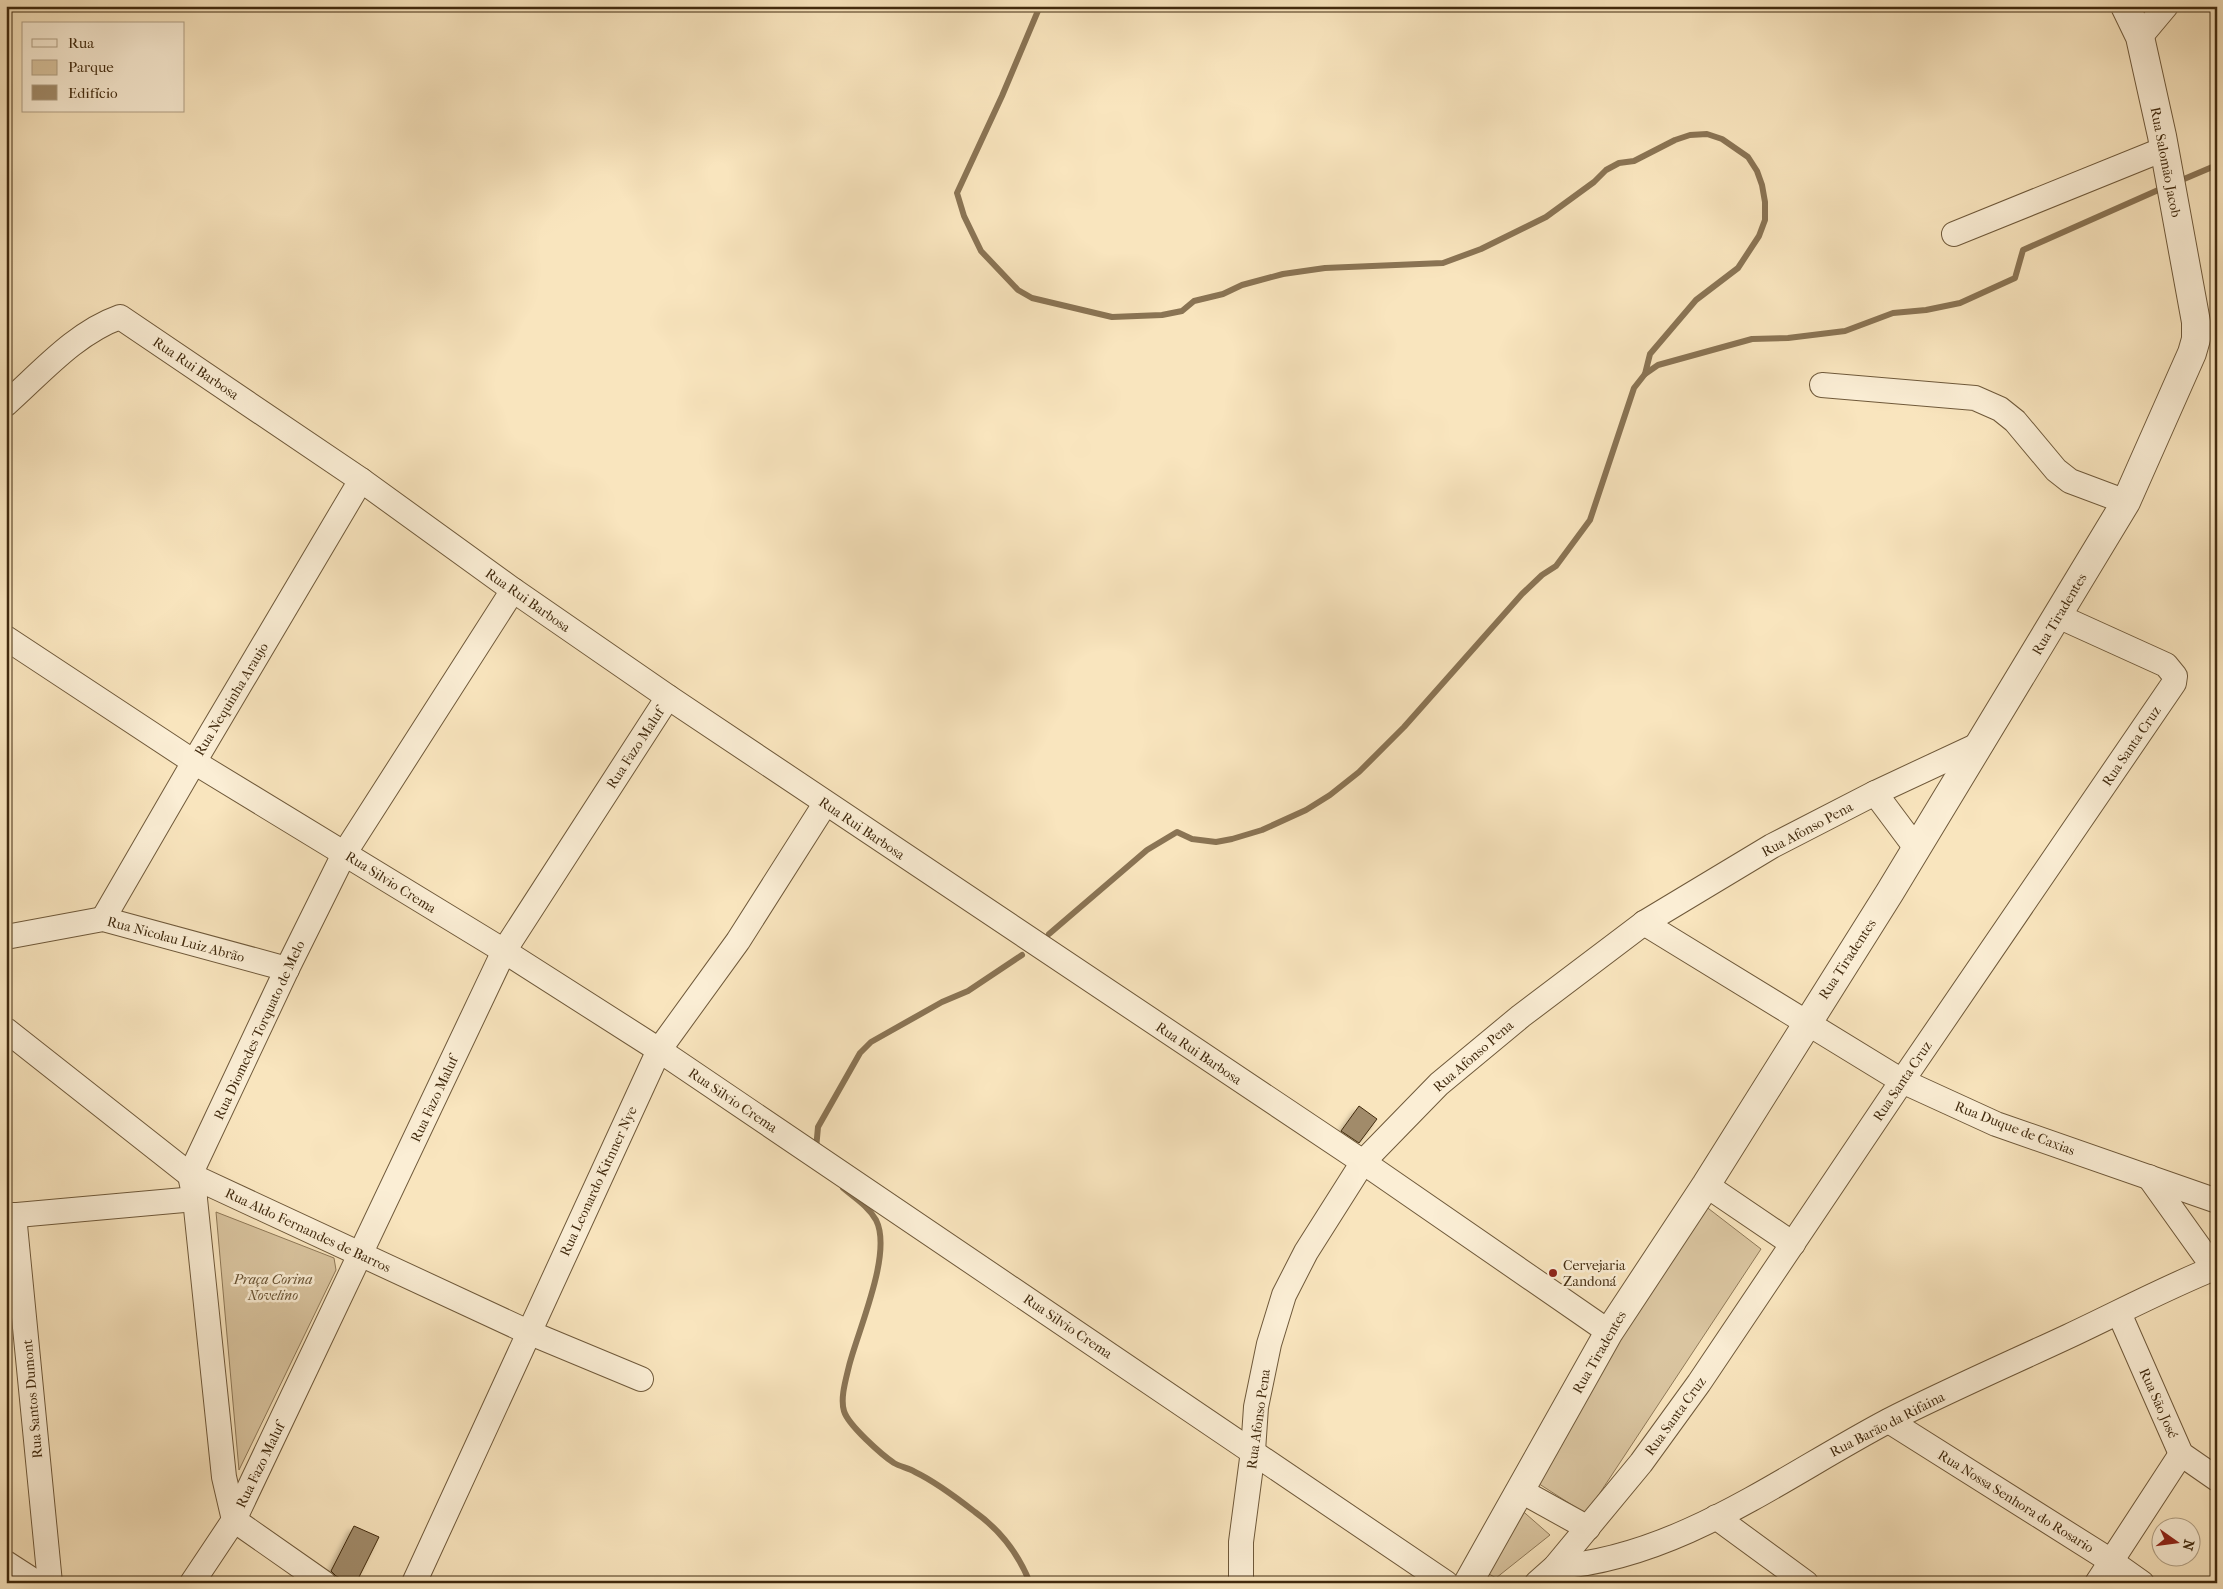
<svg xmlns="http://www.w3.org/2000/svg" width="2223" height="1589" viewBox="0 0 2223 1589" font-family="'IM FELL French Canon',serif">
<defs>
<filter id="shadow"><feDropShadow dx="-4.5" dy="4.5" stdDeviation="2.5" flood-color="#0004"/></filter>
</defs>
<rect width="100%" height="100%" fill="#f9e5be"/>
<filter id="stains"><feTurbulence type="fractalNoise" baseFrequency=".004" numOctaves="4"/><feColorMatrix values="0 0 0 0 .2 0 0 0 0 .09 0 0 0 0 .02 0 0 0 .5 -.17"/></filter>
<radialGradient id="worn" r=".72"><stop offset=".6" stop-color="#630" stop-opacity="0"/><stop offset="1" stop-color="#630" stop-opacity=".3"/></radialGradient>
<g fill="#dac5a0" stroke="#8e7857">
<path d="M1700,1202L1761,1249L1586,1514L1533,1480Z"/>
<path d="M216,1212L334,1258L336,1270L239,1470Z"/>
<path d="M1518,1507L1550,1535L1496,1578L1482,1570Z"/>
</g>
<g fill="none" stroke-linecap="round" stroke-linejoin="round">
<g stroke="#8a7454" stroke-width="6">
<path d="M1040,6L1002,96L957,193L964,216L981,251L1018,290L1032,298L1112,317L1162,315L1182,311L1194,301L1223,294L1242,285L1283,274L1325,268L1443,263L1481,249L1546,217L1594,182L1606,170L1619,163L1634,161L1675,140L1690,135L1707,134L1722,139L1748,157L1757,171L1762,185L1765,202V220L1759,236L1738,268L1696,300L1650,354L1645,374L1634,388L1590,520L1556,566L1542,575L1522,594L1404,727L1359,772L1330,795L1306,810L1262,830L1232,839L1216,842L1192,839L1177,832L1147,850L1049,934"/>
<path d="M2177,182L2217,165"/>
<path d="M1645,374L1658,365L1752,339L1788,338L1845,331L1893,313L1926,310L1960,303L2015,278L2023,250L2165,187"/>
<path d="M816,1149L818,1127L860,1053L871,1042L942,1002L968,991L1022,955"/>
<path d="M843,1188C855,1198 868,1206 876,1220C893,1253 858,1330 849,1366C846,1379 840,1398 844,1411C848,1425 882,1455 894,1463C901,1467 909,1468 915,1472C936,1482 957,1498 975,1512C1000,1530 1019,1555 1030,1583"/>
</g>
</g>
<g fill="#a18b6a" stroke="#412a0e" filter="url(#shadow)">
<path d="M1359,1106L1377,1119L1359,1143L1341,1131Z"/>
<path d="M354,1526L379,1537L356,1583H351L336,1576L331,1571Z"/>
</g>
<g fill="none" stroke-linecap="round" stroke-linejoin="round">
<g stroke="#6f593a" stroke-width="26">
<g id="minor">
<path d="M2140,37L2166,6"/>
<path d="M1954,234L2164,149"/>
<path d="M1822,385L1975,398L2000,409L2015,421L2056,470L2070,481L2126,502"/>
<path d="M6,404C41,373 75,333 120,317L361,480L513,590L668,697L1363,1162L1609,1332"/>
<path d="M6,638L194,762L504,951L659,1050L1446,1583"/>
<path d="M1875,793L1916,848"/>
<path d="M103,919L194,762L361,480"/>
<path d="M1644,923L1902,1081L1996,1124L2217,1201"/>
<path d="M6,937L103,919L287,969"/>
<path d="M6,1030L190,1175L528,1332L641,1379"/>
<path d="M2149,1177L2214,1268"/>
<path d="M1706,1185L1793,1244"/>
<path d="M14,1215L50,1583"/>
<path d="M6,1216L195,1199"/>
<path d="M2119,1313L2181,1454L2217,1479"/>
<path d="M1889,1421L2111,1561L2142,1583"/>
<path d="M1521,1491L1588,1528"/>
<path d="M1716,1517L1806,1583"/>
<path d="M234,1520L224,1477L195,1199L190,1175L287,969L344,854L513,590"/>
<path d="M234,1520L324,1583"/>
<path d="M6,1563L37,1583"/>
<path d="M1555,1567C1678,1558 1782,1477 1888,1421C1947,1391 2009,1364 2069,1336C2118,1313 2167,1287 2217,1267"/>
<path d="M192,1583L234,1520L504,951L668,697"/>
<path d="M414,1583L659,1050L738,941L825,804"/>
<path d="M1241,1583V1542L1253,1451L1256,1407L1269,1344L1284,1295L1306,1252L1363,1162L1439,1084L1521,1016L1644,923L1772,846L1875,793L1982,743"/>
<path d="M1537,1583L1555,1567L1641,1463L1699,1383L1902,1081L2174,683L2175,676L2166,665L2058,616"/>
<path d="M2097,1583L2181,1454"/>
</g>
</g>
<g stroke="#6f593a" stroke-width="30">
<path id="tertiary" d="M1468,1583L1609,1332L1706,1185L1890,892L2126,502L2192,353L2196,339V322L2162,136L2140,37L2125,6"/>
</g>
<use href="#minor" stroke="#fbeed5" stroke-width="24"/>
<use href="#tertiary" stroke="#fbeed5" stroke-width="28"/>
</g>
<circle fill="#8f2418" stroke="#fbeed5" stroke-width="2" cx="1553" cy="1273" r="5"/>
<g text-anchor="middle" stroke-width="5" stroke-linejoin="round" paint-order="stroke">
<g font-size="14" fill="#412a0e" stroke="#fbeed5">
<text transform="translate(2166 162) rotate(79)" y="5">Rua Salomão Jacob</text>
<text transform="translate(196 368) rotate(34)" y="5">Rua Rui Barbosa</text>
<text transform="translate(528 600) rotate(35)" y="5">Rua Rui Barbosa</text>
<text transform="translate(2059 614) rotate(-59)" y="5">Rua Tiradentes</text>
<text transform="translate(231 699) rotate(-59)" y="5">Rua Nequinha Araujo</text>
<text transform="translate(2131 746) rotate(-56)" y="5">Rua Santa Cruz</text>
<text transform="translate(635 748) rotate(-57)" y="5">Rua Fazo Maluf</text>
<text transform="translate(862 828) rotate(34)" y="5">Rua Rui Barbosa</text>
<text transform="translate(1807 829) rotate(-28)" y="5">Rua Afonso Pena</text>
<text transform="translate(391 882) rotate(32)" y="5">Rua Silvio Crema</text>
<text transform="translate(176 939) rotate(15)" y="5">Rua Nicolau Luiz Abrão</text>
<text transform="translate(1847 959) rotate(-57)" y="5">Rua Tiradentes</text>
<text transform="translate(259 1030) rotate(-65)" y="5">Rua Diomedes Torquato de Melo</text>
<text transform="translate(1199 1053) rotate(34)" y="5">Rua Rui Barbosa</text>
<text transform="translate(1473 1056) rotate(-41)" y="5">Rua Afonso Pena</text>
<text transform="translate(1902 1081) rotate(-56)" y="5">Rua Santa Cruz</text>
<text transform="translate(434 1099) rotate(-65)" y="5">Rua Fazo Maluf</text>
<text transform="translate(733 1100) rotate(34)" y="5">Rua Silvio Crema</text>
<text transform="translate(2015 1128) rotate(21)" y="5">Rua Duque de Caxias</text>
<text transform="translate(598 1181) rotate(-65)" y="5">Rua Leonardo Kitnner Nye</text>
<text transform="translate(308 1230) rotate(25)" y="5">Rua Aldo Fernandes de Barros</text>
<text transform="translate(1068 1326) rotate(34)" y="5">Rua Silvio Crema</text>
<text transform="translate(1599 1352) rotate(-60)" y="5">Rua Tiradentes</text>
<text transform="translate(32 1399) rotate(-95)" y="5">Rua Santos Dumont</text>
<text transform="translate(2159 1403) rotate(66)" y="5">Rua São José</text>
<text transform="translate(1675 1416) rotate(-54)" y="5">Rua Santa Cruz</text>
<text transform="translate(1258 1419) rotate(-82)" y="5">Rua Afonso Pena</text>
<text transform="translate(1887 1424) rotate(-27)" y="5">Rua Barão da Rifaina</text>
<text transform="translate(260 1465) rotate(-64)" y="5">Rua Fazo Maluf</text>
<text transform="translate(2016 1501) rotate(32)" y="5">Rua Nossa Senhora do Rosario</text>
</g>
<g font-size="14" fill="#412a0e" stroke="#fbeed5" text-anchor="start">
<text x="1563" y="1270">Cervejaria<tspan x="1563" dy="16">Zandoná</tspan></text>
</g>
<g font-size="14" font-style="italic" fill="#675132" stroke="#fbeed5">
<text x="273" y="1284">Praça Corina<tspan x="273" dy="16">Novelino</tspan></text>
</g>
</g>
<rect width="2223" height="1589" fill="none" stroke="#f9e5be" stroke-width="25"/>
<rect x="8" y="8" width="2208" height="1574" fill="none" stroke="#412a0e" stroke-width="2.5"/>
<rect x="12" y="12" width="2198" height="1564" fill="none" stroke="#412a0e"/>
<rect x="22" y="22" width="162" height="90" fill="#fbeed5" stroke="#b1a085"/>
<rect x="32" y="39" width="25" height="8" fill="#fbeed5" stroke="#b1a085"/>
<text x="68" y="48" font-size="15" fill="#412a0e">Rua</text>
<rect x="32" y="60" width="25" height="15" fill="#dac5a0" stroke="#b1a085"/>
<text x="68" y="72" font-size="15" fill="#412a0e">Parque</text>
<rect x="32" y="85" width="25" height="15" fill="#a18b6a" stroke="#b1a085"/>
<text x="68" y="98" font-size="15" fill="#412a0e">Edifício</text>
<g transform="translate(2176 1542) rotate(104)"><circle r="24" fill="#fbeed5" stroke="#b1a085"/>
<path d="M0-4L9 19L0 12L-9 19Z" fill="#8f2418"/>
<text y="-8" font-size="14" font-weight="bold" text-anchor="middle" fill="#412a0e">N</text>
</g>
<rect width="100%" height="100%" filter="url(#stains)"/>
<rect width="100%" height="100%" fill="url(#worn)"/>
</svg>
